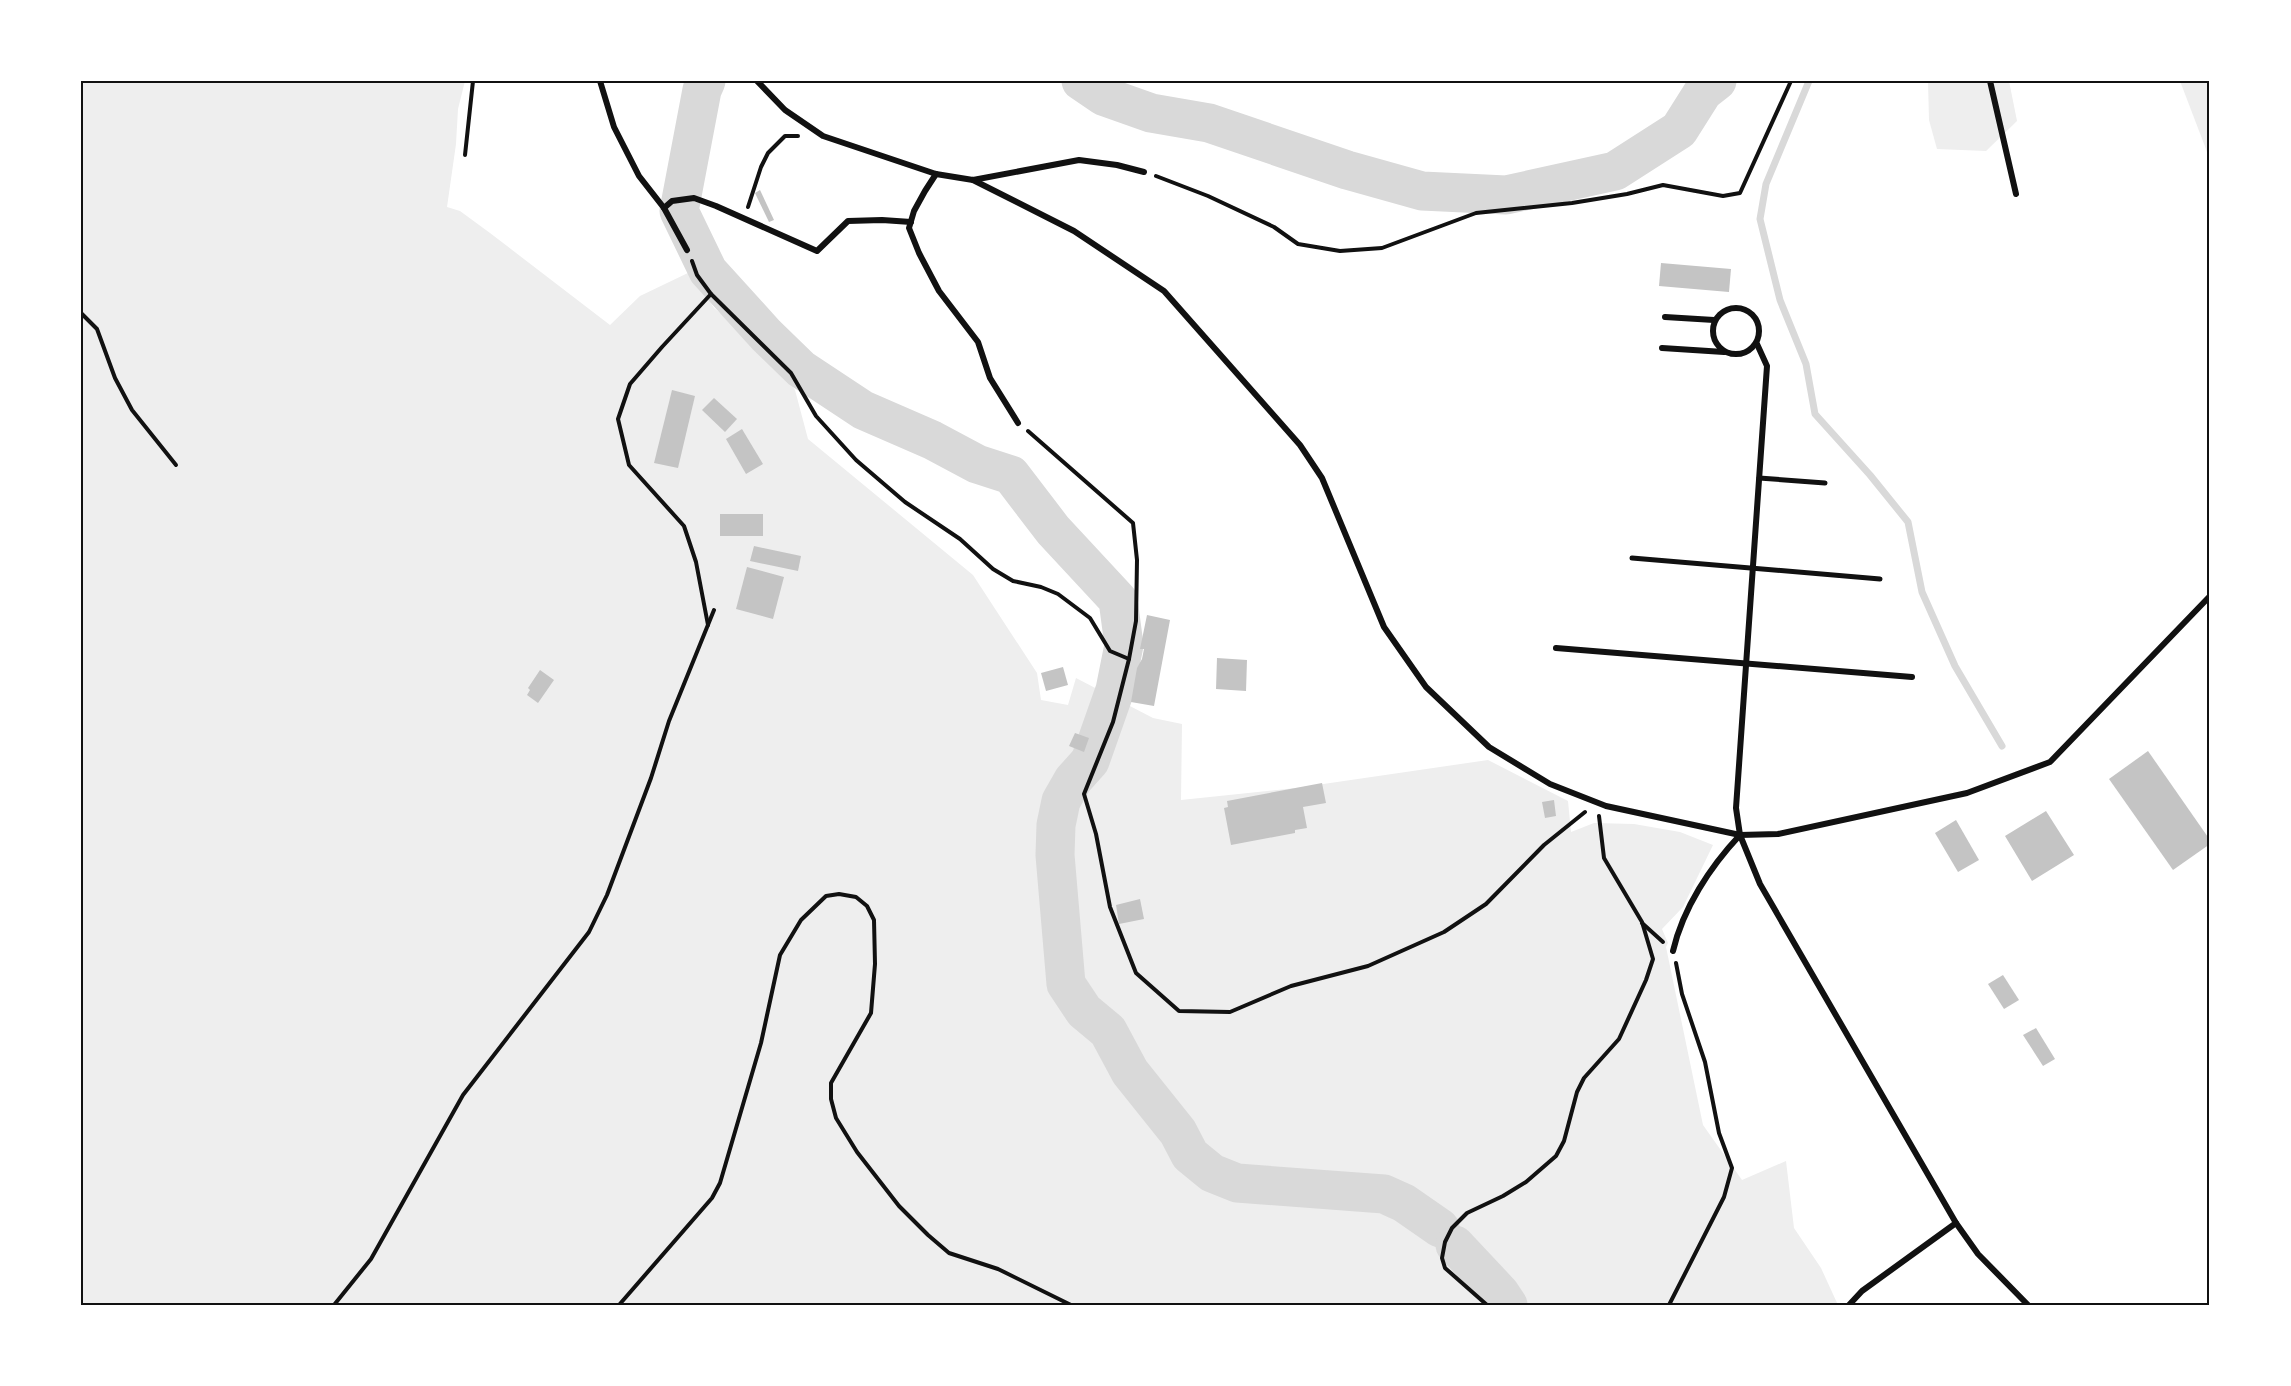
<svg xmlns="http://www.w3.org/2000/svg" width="2291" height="1386" viewBox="0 0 2291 1386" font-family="Commissioner,sans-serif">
<rect width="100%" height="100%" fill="#fff"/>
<g fill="#eee">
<path d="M81,81H465L458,109L456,144L447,207L460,211L490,233L610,325L640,296L690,272L714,308L761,347L782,370L795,390L808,439L973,575L1037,673L1041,700L1068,705L1076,678L1153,718L1182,724L1181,800L1296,788L1488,760L1568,801L1571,832L1594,823L1634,824L1680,832L1713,845L1683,907L1662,929L1668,943L1666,947L1703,1125L1742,1180L1786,1161L1794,1228L1821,1268L1838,1305H81Z"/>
<path d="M1928,81H2009L2017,121L1986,151L1937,149L1929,120Z"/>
<path d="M2180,81H2210L2209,157Z"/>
</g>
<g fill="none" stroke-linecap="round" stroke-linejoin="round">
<path stroke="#d9d9d9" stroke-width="7" d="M1809,81L1766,184L1760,219L1780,300L1806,364L1815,414L1870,475L1908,522L1922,592L1955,666L2002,746"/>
<g stroke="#d9d9d9" stroke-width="39">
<path d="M706,81L702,90L679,211L708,271L766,335L801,369L863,410L932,440L977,464L1011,475L1053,530L1118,600L1124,645L1115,690L1090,761L1073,780L1061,801L1056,825L1055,855L1066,984L1084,1011L1108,1031L1130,1072L1178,1132L1190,1155L1212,1173L1237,1183L1384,1194L1404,1203L1440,1228"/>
<path d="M1081,81L1103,96L1151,113L1209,123L1347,170L1422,191L1506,195L1615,171L1679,130L1703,92L1717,81"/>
<path d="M1455,1245L1500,1293L1508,1305"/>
</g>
</g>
<g fill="#c4c4c4">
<path d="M760,190L774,220L769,222L755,193Z"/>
<path d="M1661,263L1731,269L1729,292L1659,286Z"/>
<path d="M672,390L695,396L678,468L654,463Z"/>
<path d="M714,398L737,419L725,432L702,410Z"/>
<path d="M742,429L763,464L746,474L726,439Z"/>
<rect x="720" y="514" width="43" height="22"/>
<path d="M754,546L801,556L798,571L750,561Z"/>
<path d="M747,567L784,577L773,619L736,609Z"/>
<path d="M1147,615L1170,620L1154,706L1131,702L1137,668L1142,659L1144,649H1140Z"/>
<path d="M1217,658L1247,660L1246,691L1216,689Z"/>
<path d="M1063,667L1068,685L1046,691L1041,673Z"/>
<path d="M540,670L554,680L538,703L527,695L530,690L528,688Z"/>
<path d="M1075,733L1089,738L1084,752L1069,746Z"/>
<path d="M2148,751L2210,840V844L2173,870L2109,779Z"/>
<path d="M1322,783L1326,803L1303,807L1307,828L1295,830V833L1231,845L1224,808L1228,807L1227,801Z"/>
<path d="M1554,800L1556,816L1545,818L1542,802Z"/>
<path d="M2046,811L2074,855L2032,881L2005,836Z"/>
<path d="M1956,820L1979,860L1958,872L1935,833Z"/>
<path d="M1140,899L1144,919L1119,924L1116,905Z"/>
<path d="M2003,975L2019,1000L2004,1009L1988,984Z"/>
<path d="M2036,1028L2055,1059L2043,1066L2023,1035Z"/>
</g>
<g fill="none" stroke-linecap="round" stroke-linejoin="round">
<g stroke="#111" stroke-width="4">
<path d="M465,155L473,81"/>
<path d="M1156,176L1208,196L1274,227L1298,244L1340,251L1382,248L1476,213L1572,203L1627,194L1663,185L1723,196L1740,193L1791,81"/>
<path d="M748,207L761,167L768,153L785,136H798"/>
<path d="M692,261L697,275L711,294L791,373L816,416L856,460L905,502L960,539L993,569L1013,581L1041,587L1058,594L1090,618L1110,651L1129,659"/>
<path d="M81,313L97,329L115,378L132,410L176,465"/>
<path d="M1028,431L1133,523L1137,560L1136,621L1129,659L1113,722L1084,794L1096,834L1110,907L1136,973L1179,1011L1230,1012L1291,986L1368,966L1444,932L1486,904L1544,845L1585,812"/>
<path d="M708,625L696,562L684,526L629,465L618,419L630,384L662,347L711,294"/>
<path d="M1642,923L1663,942"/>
<path d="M334,1305L371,1259L463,1095L589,932L607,895L651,778L669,721L714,610"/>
<path d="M619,1305L712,1198L720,1183L761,1043L780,955L801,920L826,896L839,894L856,897L867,906L874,920L875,964L871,1013L831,1083V1099L836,1118L857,1152L899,1206L928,1235L949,1253L998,1269L1071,1305"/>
<path d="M1487,1305L1445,1268L1442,1258L1445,1242L1452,1228L1467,1213L1503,1196L1526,1182L1556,1156L1564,1141L1577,1092L1584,1078L1619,1039L1646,980L1653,959L1642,922L1604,858L1599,816"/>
<path d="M1669,1305L1724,1197L1732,1168L1719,1133L1705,1062L1682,994L1676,963"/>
</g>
<g stroke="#111" stroke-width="5">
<path d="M1759,478L1825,483"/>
<path d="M1632,558L1880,579"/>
</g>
<g stroke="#111" stroke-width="6">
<path d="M600,81L614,127L639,176L664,208L687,250"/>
<path d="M757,81L785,110L823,136L936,174L973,180L1079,160L1117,165L1144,172"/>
<path d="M1990,81L2016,194"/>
<path d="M936,174L925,191L914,211L909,228L919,253L939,291L978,342L990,378L1018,423"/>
<path d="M973,180L1074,231L1164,291L1300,445L1322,478L1384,627L1426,687L1489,747L1550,784L1606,806L1740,835L1778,834L1967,793L2050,762L2210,596"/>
<path d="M664,208L672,201L694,198L716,206L817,251L848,221L882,220L911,222"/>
<circle cx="1736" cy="331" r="23"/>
<path d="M1665,317L1714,320"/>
<path d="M1757,344L1767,366L1736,808L1740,835L1760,884L1956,1223L1978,1254L2028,1305"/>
<path d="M1662,348L1724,352"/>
<path d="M1556,648L1912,677"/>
<path d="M1673,951C1683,908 1710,867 1740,835"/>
<path d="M1849,1305L1862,1291L1956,1223"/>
</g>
</g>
<rect width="2291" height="1386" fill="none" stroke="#ffffff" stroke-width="165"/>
<rect x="82" y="82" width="2126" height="1222" fill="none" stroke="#111" stroke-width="2"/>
</svg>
